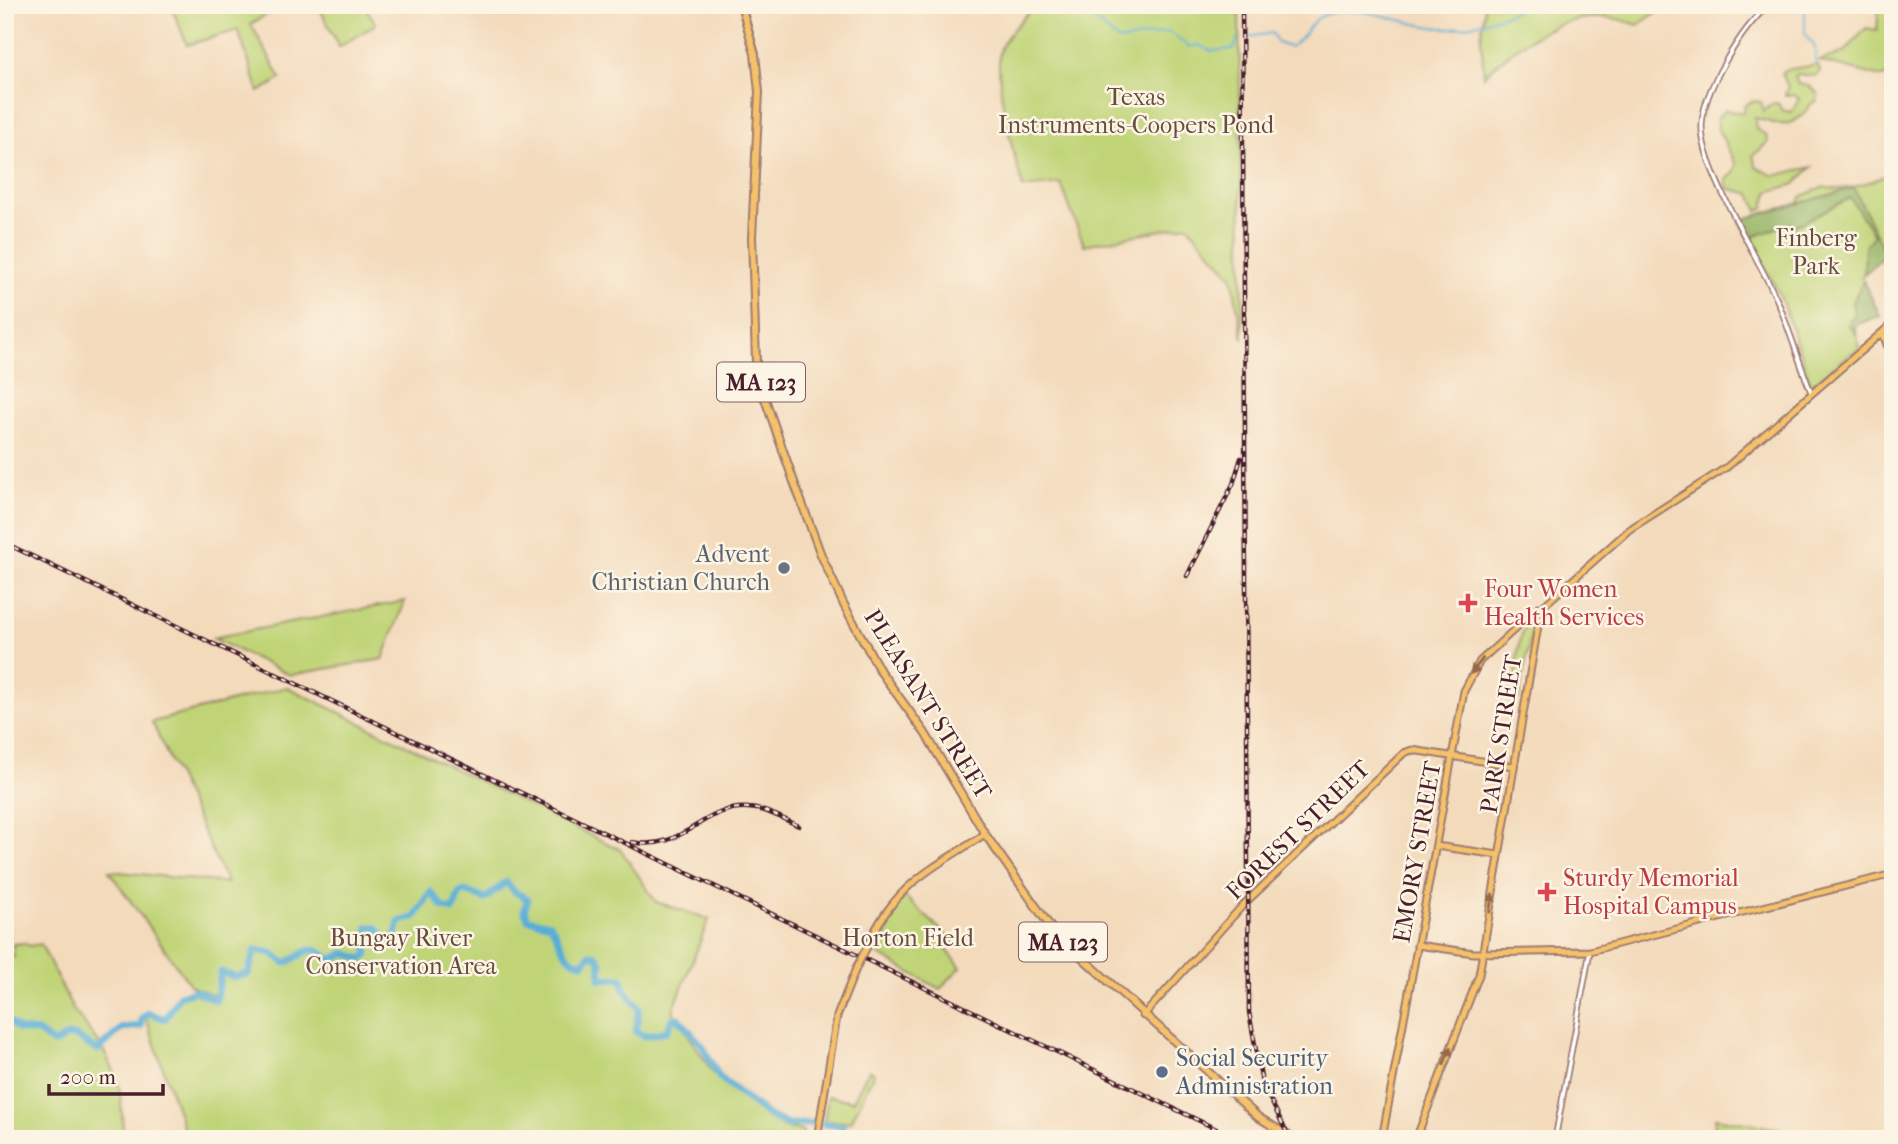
<svg xmlns="http://www.w3.org/2000/svg" width="1898" height="1144" viewBox="0 0 1898 1144" font-family="'IM FELL French Canon',serif">
<rect width="100%" height="100%" fill="#fcf5e5"/>
<filter id="ink" filterUnits="userSpaceOnUse"><feTurbulence type="fractalNoise" baseFrequency=".0143" numOctaves="2"/><feDisplacementMap in="SourceGraphic" scale="14" xChannelSelector="R" yChannelSelector="G"/><feConvolveMatrix kernelMatrix="1 2 1 2 8 2 1 2 1" color-interpolation-filters="sRGB"/></filter>
<filter id="wash" filterUnits="userSpaceOnUse"><feTurbulence type="fractalNoise" baseFrequency=".00686" numOctaves="4" result="noise"/><feDisplacementMap in="SourceGraphic" scale="28" xChannelSelector="R" yChannelSelector="G"/><feGaussianBlur stdDeviation="1.57" result="paint"/><feColorMatrix in="noise" values="0 0 0 0 0 0 0 0 0 0 0 0 0 0 0 0 0 1.4 0 .05"/><feComposite in="paint" operator="in"/></filter>
<g filter="url(#wash)">
<rect width="100%" height="100%" fill="#f3dabb"/>
<g fill="#c0d477" stroke="#857a51" stroke-width="2">
<path d="M171,5H283L251,24L281,79L259,92L238,30L187,45Z"/>
<path d="M318,5H364L376,24L339,47Z"/>
<path d="M1035,5H1239L1243,339L1232,276L1187,225L1084,245L1061,184L1023,188C1015,158 992,77 1001,48C1006,34 1025,17 1035,5Z"/>
<path d="M1485,5H1667L1638,25C1578,2 1526,35 1484,76L1481,37Z"/>
<path d="M1893,5V73L1882,77L1819,61L1845,52L1866,28L1877,30L1879,6Z"/>
<path d="M1817,65L1820,71L1816,76L1797,74L1795,77L1798,84L1809,86L1818,94L1817,101C1809,103 1809,107 1804,113C1788,131 1775,123 1755,118L1756,129L1766,135L1768,142L1753,156L1756,166L1774,176L1812,167L1795,184L1768,192L1764,208L1758,211L1751,194L1727,188L1726,180L1734,173L1736,164L1718,130L1717,118L1725,110L1743,113L1745,105L1753,101L1761,102L1764,111L1773,103L1779,104L1781,110L1792,112L1799,99L1794,95H1785L1788,87L1782,73L1784,70Z"/>
<path d="M1893,172V249L1861,276L1880,316L1855,325L1859,348L1811,384L1779,293L1740,220L1799,203L1801,197L1823,187C1847,194 1871,181 1893,172Z"/>
<path d="M405,601L383,659L290,675L212,638Z"/>
<path d="M1530,621L1533,625L1519,698C1512,684 1517,630 1530,621Z"/>
<path d="M287,687L621,850L656,902L709,919L673,1011L713,1073L784,1127L803,1131V1139H187L145,1015L153,1013L165,1019L175,999L191,992L211,1000L219,997L191,986L109,871L227,883L152,722Z"/>
<path d="M904,896L953,941L946,949L961,967L940,989L870,950L883,922Z"/>
<path d="M25,943L29,946L41,944L72,1008L101,1046L114,1071L120,1091L124,1139H5V954L14,957L13,944Z"/>
<path d="M869,1070L874,1073L851,1122L824,1121L828,1096L853,1101Z"/>
<path d="M1715,1118L1781,1129V1139H1714Z"/>
</g>
<g fill="#98b668" stroke="#716a4a" stroke-width="2">
<path d="M1854,188L1886,255L1864,274L1865,246L1874,235L1850,198L1793,227L1790,223L1750,238L1740,220Z"/>
<path d="M1863,281L1880,316L1855,325V333L1849,326L1850,319L1855,317L1853,302Z"/>
</g>
<g fill="none" stroke-linecap="round" stroke-linejoin="round">
<g stroke="#59add5" stroke-width="2">
<path d="M1078,5L1119,41L1169,32L1189,47L1198,45L1211,51L1234,49L1237,39"/>
<path d="M1805,7V33L1815,47L1816,64"/>
<path d="M1248,37L1272,33L1277,43L1290,47C1306,38 1309,18 1330,13C1369,5 1405,26 1443,28C1467,30 1509,14 1531,5"/>
</g>
<g stroke="#59add5" stroke-width="7">
<path d="M5,1018L19,1030L38,1032L53,1043C61,1043 61,1038 68,1036C81,1034 87,1048 98,1050L122,1028L141,1026L142,1018L149,1013L165,1019L180,995L196,991L216,1000L221,972L234,977L248,974L255,950L272,953L285,963C305,956 310,939 331,960L345,953L363,959L367,955L368,927H376L389,943H394L399,922L415,917L431,892L443,907L453,910L460,893L465,891L485,899L506,882L515,892L528,899L524,910L528,919L550,924C560,937 564,963 584,963L590,954L597,956L601,963L600,979L622,978L625,990L639,1008L636,1032L645,1036L667,1031L672,1019L678,1018L702,1045L719,1077L767,1115L788,1125L814,1123"/>
<path d="M824,1124L843,1126L840,1139"/>
</g>
</g>
</g>
<g filter="url(#ink)">
<g fill="none" stroke-linecap="round" stroke-linejoin="round">
<g stroke="#9e7c73" stroke-width="7">
<g id="minor">
<path d="M1769,5C1742,28 1703,90 1702,125C1700,169 1762,262 1780,307C1791,335 1800,364 1811,392"/>
<path d="M1555,1139L1590,951"/>
</g>
</g>
<g stroke="#9e7c73" stroke-width="9">
<g id="major">
<path d="M1883,334L1893,361"/>
<path d="M1436,846L1499,855"/>
<path d="M1417,945L1474,953L1590,951L1893,874"/>
<path d="M866,949C894,884 929,871 985,834"/>
<path d="M1143,1016L1244,904L1404,753L1412,750L1513,766"/>
<path d="M817,1139L837,1016L857,966"/>
<path d="M1382,1139L1464,691L1480,661L1539,607"/>
<path d="M1416,1139L1479,975L1541,608L1630,529L1727,467L1893,323"/>
</g>
</g>
<g stroke="#9e7c73" stroke-width="10">
<path id="highway" d="M741,5L755,54L759,92L752,237L756,362L765,399L794,482L821,555L844,605L880,671L925,733L985,834L1054,932L1258,1117L1294,1139"/>
</g>
<use href="#minor" stroke="#fff" stroke-width="3.5"/>
<use href="#major" stroke="#f5c16b" stroke-width="5"/>
<use href="#highway" stroke="#f5c16b" stroke-width="6"/>
<g stroke="#4a1f2b" stroke-width="4.5">
<g id="rail">
<path d="M1242,5L1249,1012L1262,1083L1290,1139"/>
<path d="M5,543L1237,1139"/>
<path d="M1187,576L1233,484L1241,458"/>
<path d="M632,842C683,853 702,805 748,808C767,809 783,819 799,826"/>
</g>
</g>
<use href="#rail" stroke="#fcf5e5" stroke-width="2" stroke-dasharray="5" stroke-linecap="butt"/>
<g stroke="#9e7c73" stroke-width="9" stroke-linecap="butt">
<path id="major-bridge" d="M857,966L866,949"/>
</g>
<use href="#major-bridge" stroke="#f5c16b" stroke-width="5"/>
</g>
<defs><path id="oneway-solid" d="M-6-.8H1V-3.2L6.5 0L1 3.2V.8H-6Z" transform="scale(1.75)"/></defs>
<g fill="#976848">
<use href="#oneway-solid" transform="translate(1477 666) rotate(127)"/>
<use href="#oneway-solid" transform="translate(1491 903) rotate(-81)"/>
<use href="#oneway-solid" transform="translate(1447 1056) rotate(-69)"/>
</g>
</g>
<circle fill="#6b7280" stroke="#fcf5e5" stroke-width="2.5" cx="784" cy="568" r="7"/>
<g fill="#e0444e" stroke="#fcf5e5" stroke-width="2.5">
<path d="M1464.5 592.5h7v7h7v7h-7v7h-7v-7h-7v-7h7z"/>
<path d="M1543.5 881.5h7v7h7v7h-7v7h-7v-7h-7v-7h7z"/>
</g>
<circle fill="#5c6f8a" stroke="#fcf5e5" stroke-width="2.5" cx="1162" cy="1072" r="7"/>
<g text-anchor="middle" stroke-width="5" stroke-linejoin="round" paint-order="stroke">
<g fill="#fcf5e5" stroke="#7f5f63" stroke-width="2">
<rect x="717" y="362.5" width="88" height="39" rx="5"/>
<rect x="1019" y="922.5" width="88" height="39" rx="5"/>
</g>
<g font-size="23" font-weight="bold" fill="#4a1f2b">
<text x="761" y="390">MA 123</text>
<text x="1063" y="950">MA 123</text>
</g>
<g font-size="24" fill="#684c3e" stroke="#fcf5e5">
<text x="1136" y="105">Texas<tspan x="1136" dy="28">Instruments-Coopers Pond</tspan></text>
<text x="1816" y="246">Finberg<tspan x="1816" dy="28">Park</tspan></text>
<text x="401" y="946">Bungay River<tspan x="401" dy="28">Conservation Area</tspan></text>
<text x="908" y="946">Horton Field</text>
</g>
<g font-size="24" fill="#5b616d" stroke="#fcf5e5" text-anchor="end">
<text x="770" y="562">Advent<tspan x="770" dy="28">Christian Church</tspan></text>
</g>
<g font-size="24" fill="#be3a42" stroke="#fcf5e5" text-anchor="start">
<text x="1484" y="597">Four Women<tspan x="1484" dy="28">Health Services</tspan></text>
<text x="1563" y="886">Sturdy Memorial<tspan x="1563" dy="28">Hospital Campus</tspan></text>
</g>
<g font-size="24" fill="#4a1f2b" stroke="#fcf5e5">
<text transform="translate(928 704) rotate(58)" y="8">PLEASANT STREET</text>
<text transform="translate(1501 734) rotate(-81)" y="8">PARK STREET</text>
<text transform="translate(1298 830) rotate(-44)" y="8">FOREST STREET</text>
<text transform="translate(1417 852) rotate(-80)" y="8">EMORY STREET</text>
</g>
<g font-size="24" fill="#4e5e75" stroke="#fcf5e5" text-anchor="start">
<text x="1176" y="1066">Social Security<tspan x="1176" dy="28">Administration</tspan></text>
</g>
</g>
<rect width="1898" height="1144" fill="none" stroke="#fcf5e5" stroke-width="28"/>
<path d="M49 1084v10h114v-10" fill="none" stroke="#4a1f2b" stroke-width="3.5"/>
<text x="60" y="1084" font-size="21" fill="#4a1f2b" stroke="#fcf5e5" stroke-width="5" paint-order="stroke">200 m</text>
</svg>
